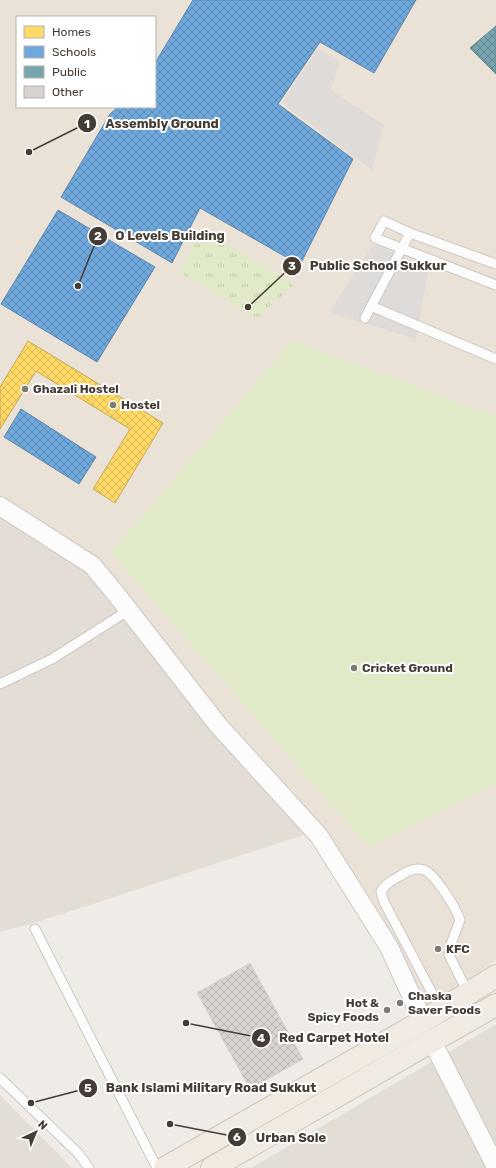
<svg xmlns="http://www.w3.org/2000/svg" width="496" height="1168" viewBox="0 0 496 1168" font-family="Rubik,sans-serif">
<defs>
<pattern id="park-tufts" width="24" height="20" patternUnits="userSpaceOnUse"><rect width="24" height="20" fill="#e0e9c8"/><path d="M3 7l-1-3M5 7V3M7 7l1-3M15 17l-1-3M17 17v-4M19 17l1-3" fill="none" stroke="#c2c9ac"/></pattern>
<pattern id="homes-cross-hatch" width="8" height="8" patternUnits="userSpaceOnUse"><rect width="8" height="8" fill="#ffd966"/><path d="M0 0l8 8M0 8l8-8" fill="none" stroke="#dcbb59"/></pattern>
<pattern id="schools-cross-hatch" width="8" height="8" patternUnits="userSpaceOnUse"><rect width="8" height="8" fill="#6fa8dc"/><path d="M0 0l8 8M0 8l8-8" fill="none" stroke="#5d8ab3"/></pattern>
<pattern id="public-cross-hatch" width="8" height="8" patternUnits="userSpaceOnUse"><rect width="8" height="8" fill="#76a5af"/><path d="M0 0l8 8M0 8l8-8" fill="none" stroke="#63888f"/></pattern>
<pattern id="building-cross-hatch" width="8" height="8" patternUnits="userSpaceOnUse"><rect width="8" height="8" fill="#d7d3cf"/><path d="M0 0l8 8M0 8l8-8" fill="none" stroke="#bab6b2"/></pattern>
</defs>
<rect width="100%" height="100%" fill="#efece8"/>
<g fill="#e3ddd5">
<path d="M0,509L75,548L319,830L41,921L0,932Z"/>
<path d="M496,1024V1168H251Z"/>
<path d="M0,1095L72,1168H0Z"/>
</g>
<path fill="#eae2d7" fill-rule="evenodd" d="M0,0H496V960L416,1014L308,814L193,682L97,569L0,507ZM17,17H155V107H17Z"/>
<path fill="#e0e9c8" d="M292,340L496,416V783L369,848L111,553Z"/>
<path fill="url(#park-tufts)" d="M203,229L294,285L257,318L179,272Z"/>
<g fill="#dedbd8">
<path d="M318,49L340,62L331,90L384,125L372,170L282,103Z"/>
<path d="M374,244L429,268L416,339L329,312Z"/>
</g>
<path fill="url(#homes-cross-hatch)" stroke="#c7aa57" d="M28,341L163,423L115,503L93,489L130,429L36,371L0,429V387Z"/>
<g fill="url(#schools-cross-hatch)" stroke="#6288aa">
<path d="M193,0H416L374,73L320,42L278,104L353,159L300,265L200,208L172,263L61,197L110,114L118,107H155V63Z"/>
<path d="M58,210L155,267L97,362L1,304Z"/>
<path d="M21,409L96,457L79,484L4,437Z"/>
</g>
<path fill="url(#public-cross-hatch)" stroke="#67868a" d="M496,26V74L470,48Z"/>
<path fill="url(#building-cross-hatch)" stroke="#d7d3ce" d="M250,963L303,1059L250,1089L197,993Z"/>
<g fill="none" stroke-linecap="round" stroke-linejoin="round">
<g stroke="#ccc8c4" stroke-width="11">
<g id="lane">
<path d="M496,264L410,233L384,221L375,238L496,285"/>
<path d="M371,306L496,359"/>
<path d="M365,318L410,233"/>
<path d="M0,684L52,659L129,610"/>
<path d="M35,929L157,1168"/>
<path d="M441,1010L384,902L381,891C387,883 391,881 400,876C407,871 415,867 424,870C435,874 456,908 460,920L451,944L449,955L468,993"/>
<path d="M0,1078L78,1153L89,1168"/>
</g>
</g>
<g stroke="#ccc8c4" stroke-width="20">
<g id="street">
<path d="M0,506L92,565L116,594L218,725L319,836L389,947L423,1021"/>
<path d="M432,1041L496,1167"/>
</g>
</g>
<g stroke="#d1c6b6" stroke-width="24">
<g id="primary">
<path d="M165,1168L423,1021L496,976"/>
<path d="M212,1168L432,1041L496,1005"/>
</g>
</g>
<use href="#lane" stroke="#fdfcfc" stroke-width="9"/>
<use href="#street" stroke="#fdfcfc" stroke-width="18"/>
<use href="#primary" stroke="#f0eae3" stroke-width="22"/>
</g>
<g fill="#807a74" stroke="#fff" stroke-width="1.5">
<circle cx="25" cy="389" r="4"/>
<circle cx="113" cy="405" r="4"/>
<circle cx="354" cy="668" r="4"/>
<circle cx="438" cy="949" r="4"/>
<circle cx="400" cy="1003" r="4"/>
<circle cx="387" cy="1010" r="4"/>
</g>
<g text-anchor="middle" stroke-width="4" stroke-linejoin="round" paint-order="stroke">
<g font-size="12" font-weight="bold" fill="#453d35" stroke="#fff" text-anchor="start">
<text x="33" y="393">Ghazali Hostel</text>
<text x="121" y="409">Hostel</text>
<text x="362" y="672">Cricket Ground</text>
<text x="446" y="953">KFC</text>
<text x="408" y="1000">Chaska<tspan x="408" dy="14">Saver Foods</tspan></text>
<text x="379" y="1007" text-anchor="end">Hot &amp;<tspan x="379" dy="14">Spicy Foods</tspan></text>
</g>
</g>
<path fill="none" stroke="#453d35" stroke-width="1.5" d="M29 152L87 123M78 286L98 236M248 307L292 266M186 1023L261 1038M31 1103L88 1088M170 1124L237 1137"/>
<g fill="#453d35" stroke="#fff" stroke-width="1.5">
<circle cx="29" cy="152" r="4"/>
<circle cx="78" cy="286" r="4"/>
<circle cx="248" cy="307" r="4"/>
<circle cx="186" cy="1023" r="4"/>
<circle cx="31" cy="1103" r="4"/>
<circle cx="170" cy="1124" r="4"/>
<circle cx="87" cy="123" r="10"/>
<circle cx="98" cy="236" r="10"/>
<circle cx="292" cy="266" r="10"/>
<circle cx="261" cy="1038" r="10"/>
<circle cx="88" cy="1088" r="10"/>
<circle cx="237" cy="1137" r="10"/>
</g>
<g font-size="12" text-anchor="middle" font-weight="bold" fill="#fff">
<text x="87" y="128">1</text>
<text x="98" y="240">2</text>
<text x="292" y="270">3</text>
<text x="261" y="1042">4</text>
<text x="88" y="1092">5</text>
<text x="237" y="1141">6</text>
</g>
<g font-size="13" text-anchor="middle" font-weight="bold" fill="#453d35" stroke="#fff" stroke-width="4" stroke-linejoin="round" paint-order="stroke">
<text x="162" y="128">Assembly Ground</text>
<text x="170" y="240">O Levels Building</text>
<text x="378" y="270">Public School Sukkur</text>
<text x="334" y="1042">Red Carpet Hotel</text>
<text x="211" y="1092">Bank Islami Military Road Sukkut</text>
<text x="291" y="1142">Urban Sole</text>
</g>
<rect x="16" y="16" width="140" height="92" fill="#ffffff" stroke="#b5b1ae"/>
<rect x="24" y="26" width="20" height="12" fill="#ffd966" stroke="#b5b1ae"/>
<text x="52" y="36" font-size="12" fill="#453d35">Homes</text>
<rect x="24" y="46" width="20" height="12" fill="#6fa8dc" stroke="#b5b1ae"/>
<text x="52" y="56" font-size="12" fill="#453d35">Schools</text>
<rect x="24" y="66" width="20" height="12" fill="#76a5af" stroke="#b5b1ae"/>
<text x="52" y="76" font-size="12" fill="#453d35">Public</text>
<rect x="24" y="86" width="20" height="12" fill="#d7d3cf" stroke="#b5b1ae"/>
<text x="52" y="96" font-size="12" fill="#453d35">Other</text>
<g transform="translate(36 1132) rotate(44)" stroke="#ffffff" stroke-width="3" paint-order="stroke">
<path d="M0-3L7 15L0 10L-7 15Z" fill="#453d35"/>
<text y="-6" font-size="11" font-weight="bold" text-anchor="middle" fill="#453d35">N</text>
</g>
</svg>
